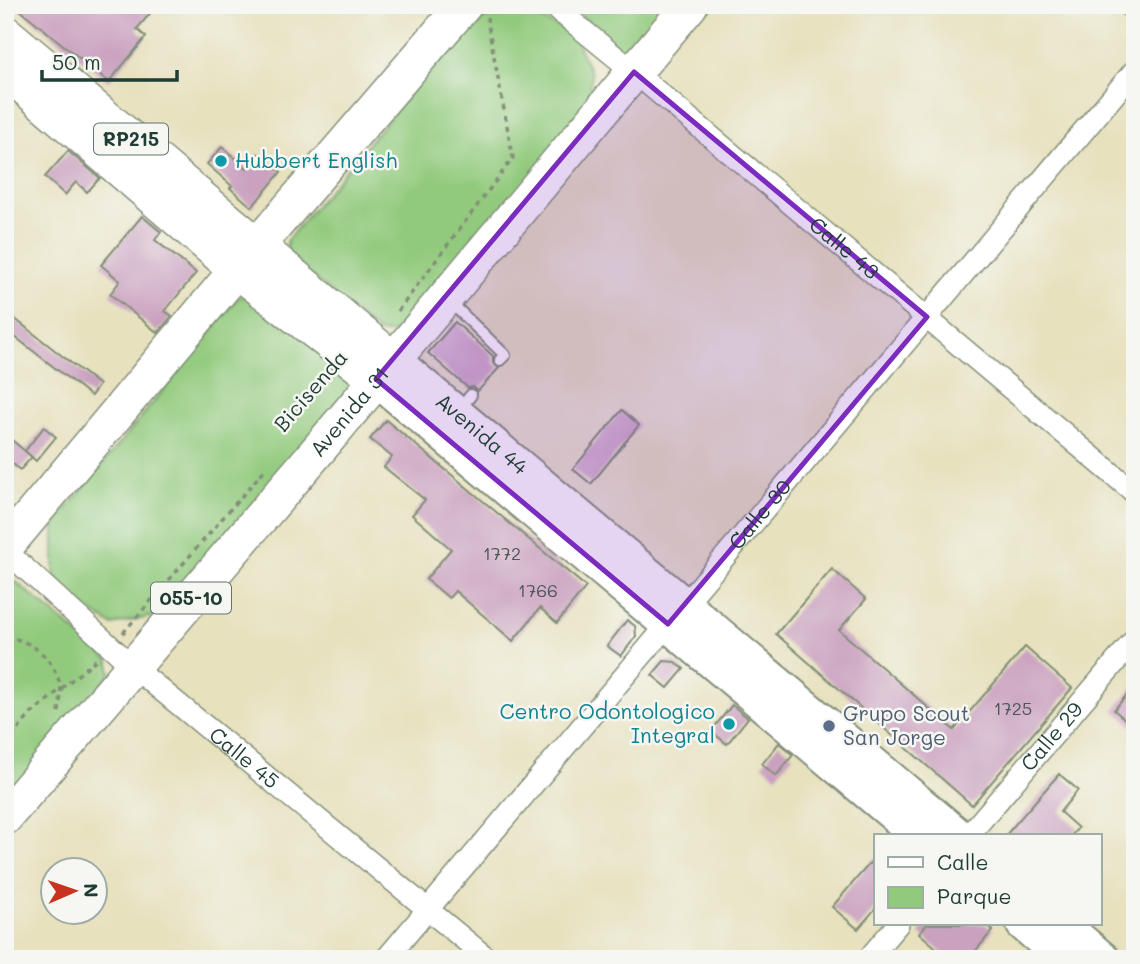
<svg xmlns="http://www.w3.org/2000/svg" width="1140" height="964" viewBox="0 0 1140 964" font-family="Mali,sans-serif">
<rect width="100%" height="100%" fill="#f6f6f2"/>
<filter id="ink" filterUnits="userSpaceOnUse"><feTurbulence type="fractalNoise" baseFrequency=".0143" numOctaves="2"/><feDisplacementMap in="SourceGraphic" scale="14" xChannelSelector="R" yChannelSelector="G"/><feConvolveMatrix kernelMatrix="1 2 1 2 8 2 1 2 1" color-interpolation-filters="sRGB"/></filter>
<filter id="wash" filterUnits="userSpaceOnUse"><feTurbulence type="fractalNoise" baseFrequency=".00686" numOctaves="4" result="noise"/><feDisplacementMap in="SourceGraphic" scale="28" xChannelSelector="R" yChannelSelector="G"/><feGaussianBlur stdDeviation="1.57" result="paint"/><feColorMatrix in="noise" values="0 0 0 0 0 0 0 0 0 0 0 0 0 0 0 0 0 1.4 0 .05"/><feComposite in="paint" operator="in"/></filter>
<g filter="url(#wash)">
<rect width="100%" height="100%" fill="#e7e1be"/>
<g fill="#92ca7d" stroke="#588458" stroke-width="2">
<path d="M569,5H680L633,61Z"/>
<path d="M513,8L572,32L591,74L588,111L401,333H379L287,255V240L468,24Z"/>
<path d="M256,295L350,374V390L168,613L112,625L69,598L54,575V524L239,297Z"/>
<path d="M5,582H16L109,660L111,674L5,800Z"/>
</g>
<g id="blocks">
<g fill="#caa2c0">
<path d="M14,5H157L137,29L146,37L109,82Z"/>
<path d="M222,147L247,168L258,154L281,172L252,207L230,188L232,186L207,164Z"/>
<path d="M68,151L100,178L87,192L76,182L65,195L45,177Z"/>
<path d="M142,216L161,232L155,240L196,273L165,311L172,316L158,333L110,294L120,281L101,265Z"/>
<path d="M5,311L99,385L91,396L5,329Z"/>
<path d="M455,322L493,356V363L499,368L478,391L473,387L468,388L428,353Z"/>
<path d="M622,410L639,425L591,484L573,469Z"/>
<path d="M386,420L586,587L557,623L540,608L513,641L455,591L449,598L426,579L451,549L412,515L425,500L384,467L392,457L370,439Z"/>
<path d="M44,427L56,437L36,461L25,451Z"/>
<path d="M13,441L32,457L20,470L5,457V451Z"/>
<path d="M832,569L866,599L839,630L954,730L1025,647L1072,688L972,805L776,634Z"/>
<path d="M627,620L635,626L636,636L621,656L607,646Z"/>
<path d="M664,661L675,662L684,669L668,688L652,675Z"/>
<path d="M1135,685V728L1114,710Z"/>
<path d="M732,705L748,718L727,744L711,731Z"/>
<path d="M779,743L793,755L776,776L762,764Z"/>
<path d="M1059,774L1078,790L1060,812L1078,828L1071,836H1005Z"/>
<path d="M876,856V908L858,929L832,907Z"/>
<path d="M927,924H986L993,930L969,959H949L919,933Z"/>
</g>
</g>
</g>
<g filter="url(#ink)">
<use href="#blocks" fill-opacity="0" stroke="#838f79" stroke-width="2"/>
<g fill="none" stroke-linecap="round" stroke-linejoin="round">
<g stroke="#838f79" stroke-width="14">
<g id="service">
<path d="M449,301L505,355L500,360"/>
<path d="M458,411L471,395"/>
</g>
</g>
<g stroke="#838f79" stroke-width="24">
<g id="minor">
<path id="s1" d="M552,5L634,72L1135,493"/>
<path d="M1128,5L1135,11"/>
<path id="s2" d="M5,550L132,666L488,959"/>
<path id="s3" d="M968,836L1135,639"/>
<path id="s4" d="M386,959L1135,70"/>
<path d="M868,959L898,924"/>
</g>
</g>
<g stroke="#838f79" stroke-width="37">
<g id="primary">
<path id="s5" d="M392,359L959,836"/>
<path d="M376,379L919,836"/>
<path d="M1023,924L1064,959"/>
<path d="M1062,924L1103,959"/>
</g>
</g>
<g stroke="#838f79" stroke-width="38">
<g id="trunk">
<path d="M5,33L392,359"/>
<path d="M5,70L237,270L376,379"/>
<path d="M5,547L257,246L464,5"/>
<path id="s6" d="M5,817L319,449L690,5"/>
</g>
</g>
<g stroke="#838f79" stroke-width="3.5" stroke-dasharray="5 5" stroke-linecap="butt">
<path d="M398,311L513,158L487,19L499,5"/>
<path d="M123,633L267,467"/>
<path d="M5,638C33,638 58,663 61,691C61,698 59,706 59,714"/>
<path d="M5,745L31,714L98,658"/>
</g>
<use href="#service" stroke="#fff" stroke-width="10"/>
<use href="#minor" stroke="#fff" stroke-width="21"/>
<use href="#primary" stroke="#fff" stroke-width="33"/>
<use href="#trunk" stroke="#fff" stroke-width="35"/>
</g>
</g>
<path fill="#7b2cbf" fill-opacity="0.2" stroke="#7b2cbf" stroke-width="5" stroke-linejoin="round" d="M634,72L927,317L668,624L376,379Z"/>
<g fill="#0f9aa8" stroke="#f6f6f2" stroke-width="2.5">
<circle cx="221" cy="161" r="7"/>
<circle cx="729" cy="724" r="7"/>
</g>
<circle fill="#5c6f8a" stroke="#f6f6f2" stroke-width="2.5" cx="829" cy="726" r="7"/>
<g text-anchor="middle" stroke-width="5" stroke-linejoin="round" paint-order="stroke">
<g font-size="18" fill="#4a5657">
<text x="502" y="560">1772</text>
<text x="538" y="597">1766</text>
<text x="1013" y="715">1725</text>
</g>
<g fill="#f6f6f2" stroke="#60746d" stroke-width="2">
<rect x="94" y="123.5" width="74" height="31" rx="5"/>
<rect x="151" y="582.5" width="80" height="31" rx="5"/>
</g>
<g font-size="19" font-weight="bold" fill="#1f3d34">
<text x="131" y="146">RP215</text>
<text x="191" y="605">055-10</text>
</g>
<g font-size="21" fill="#0d838f" stroke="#f6f6f2" text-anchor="start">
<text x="235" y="168">Hubbert English</text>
<text x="715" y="719" text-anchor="end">Centro Odontologico<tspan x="715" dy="24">Integral</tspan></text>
</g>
<g font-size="21" fill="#1f3d34" stroke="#f6f6f2">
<text dy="7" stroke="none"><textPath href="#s1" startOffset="380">Calle 43</textPath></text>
<text transform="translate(311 391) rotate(-49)" y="7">Bicisenda</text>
<text dy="7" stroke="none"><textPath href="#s6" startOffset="532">Avenida 31</textPath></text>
<text dy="7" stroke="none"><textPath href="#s5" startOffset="117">Avenida 44</textPath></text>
<text dy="7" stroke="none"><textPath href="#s4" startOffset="581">Calle 30</textPath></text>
<text dy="7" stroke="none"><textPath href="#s3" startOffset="130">Calle 29</textPath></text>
<text dy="7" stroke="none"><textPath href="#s2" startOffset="317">Calle 45</textPath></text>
</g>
<g font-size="21" fill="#4e5e75" stroke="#f6f6f2" text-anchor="start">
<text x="843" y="721">Grupo Scout<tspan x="843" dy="24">San Jorge</tspan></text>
</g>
</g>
<rect width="1140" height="964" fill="none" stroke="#f6f6f2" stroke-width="28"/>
<rect x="874" y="834" width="228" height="91" fill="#f6f6f2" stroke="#a0aca6" stroke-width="2"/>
<rect x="888" y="857" width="35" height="10" fill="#ffffff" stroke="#a0aca6" stroke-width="2"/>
<text x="937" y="870" font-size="21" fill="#1f3d34">Calle</text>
<rect x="888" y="887" width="35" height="21" fill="#92ca7d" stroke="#a0aca6" stroke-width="2"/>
<text x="937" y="904" font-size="21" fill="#1f3d34">Parque</text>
<g transform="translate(74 891) rotate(88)"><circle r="33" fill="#f6f6f2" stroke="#a0aca6" stroke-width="2"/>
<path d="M0-5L12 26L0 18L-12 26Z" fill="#c8321e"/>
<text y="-10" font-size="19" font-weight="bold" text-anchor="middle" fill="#1f3d34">N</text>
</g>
<path d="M42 70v10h135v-10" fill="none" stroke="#1f3d34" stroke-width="3.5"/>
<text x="52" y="70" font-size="21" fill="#1f3d34" stroke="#f6f6f2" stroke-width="5" paint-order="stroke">50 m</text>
</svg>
